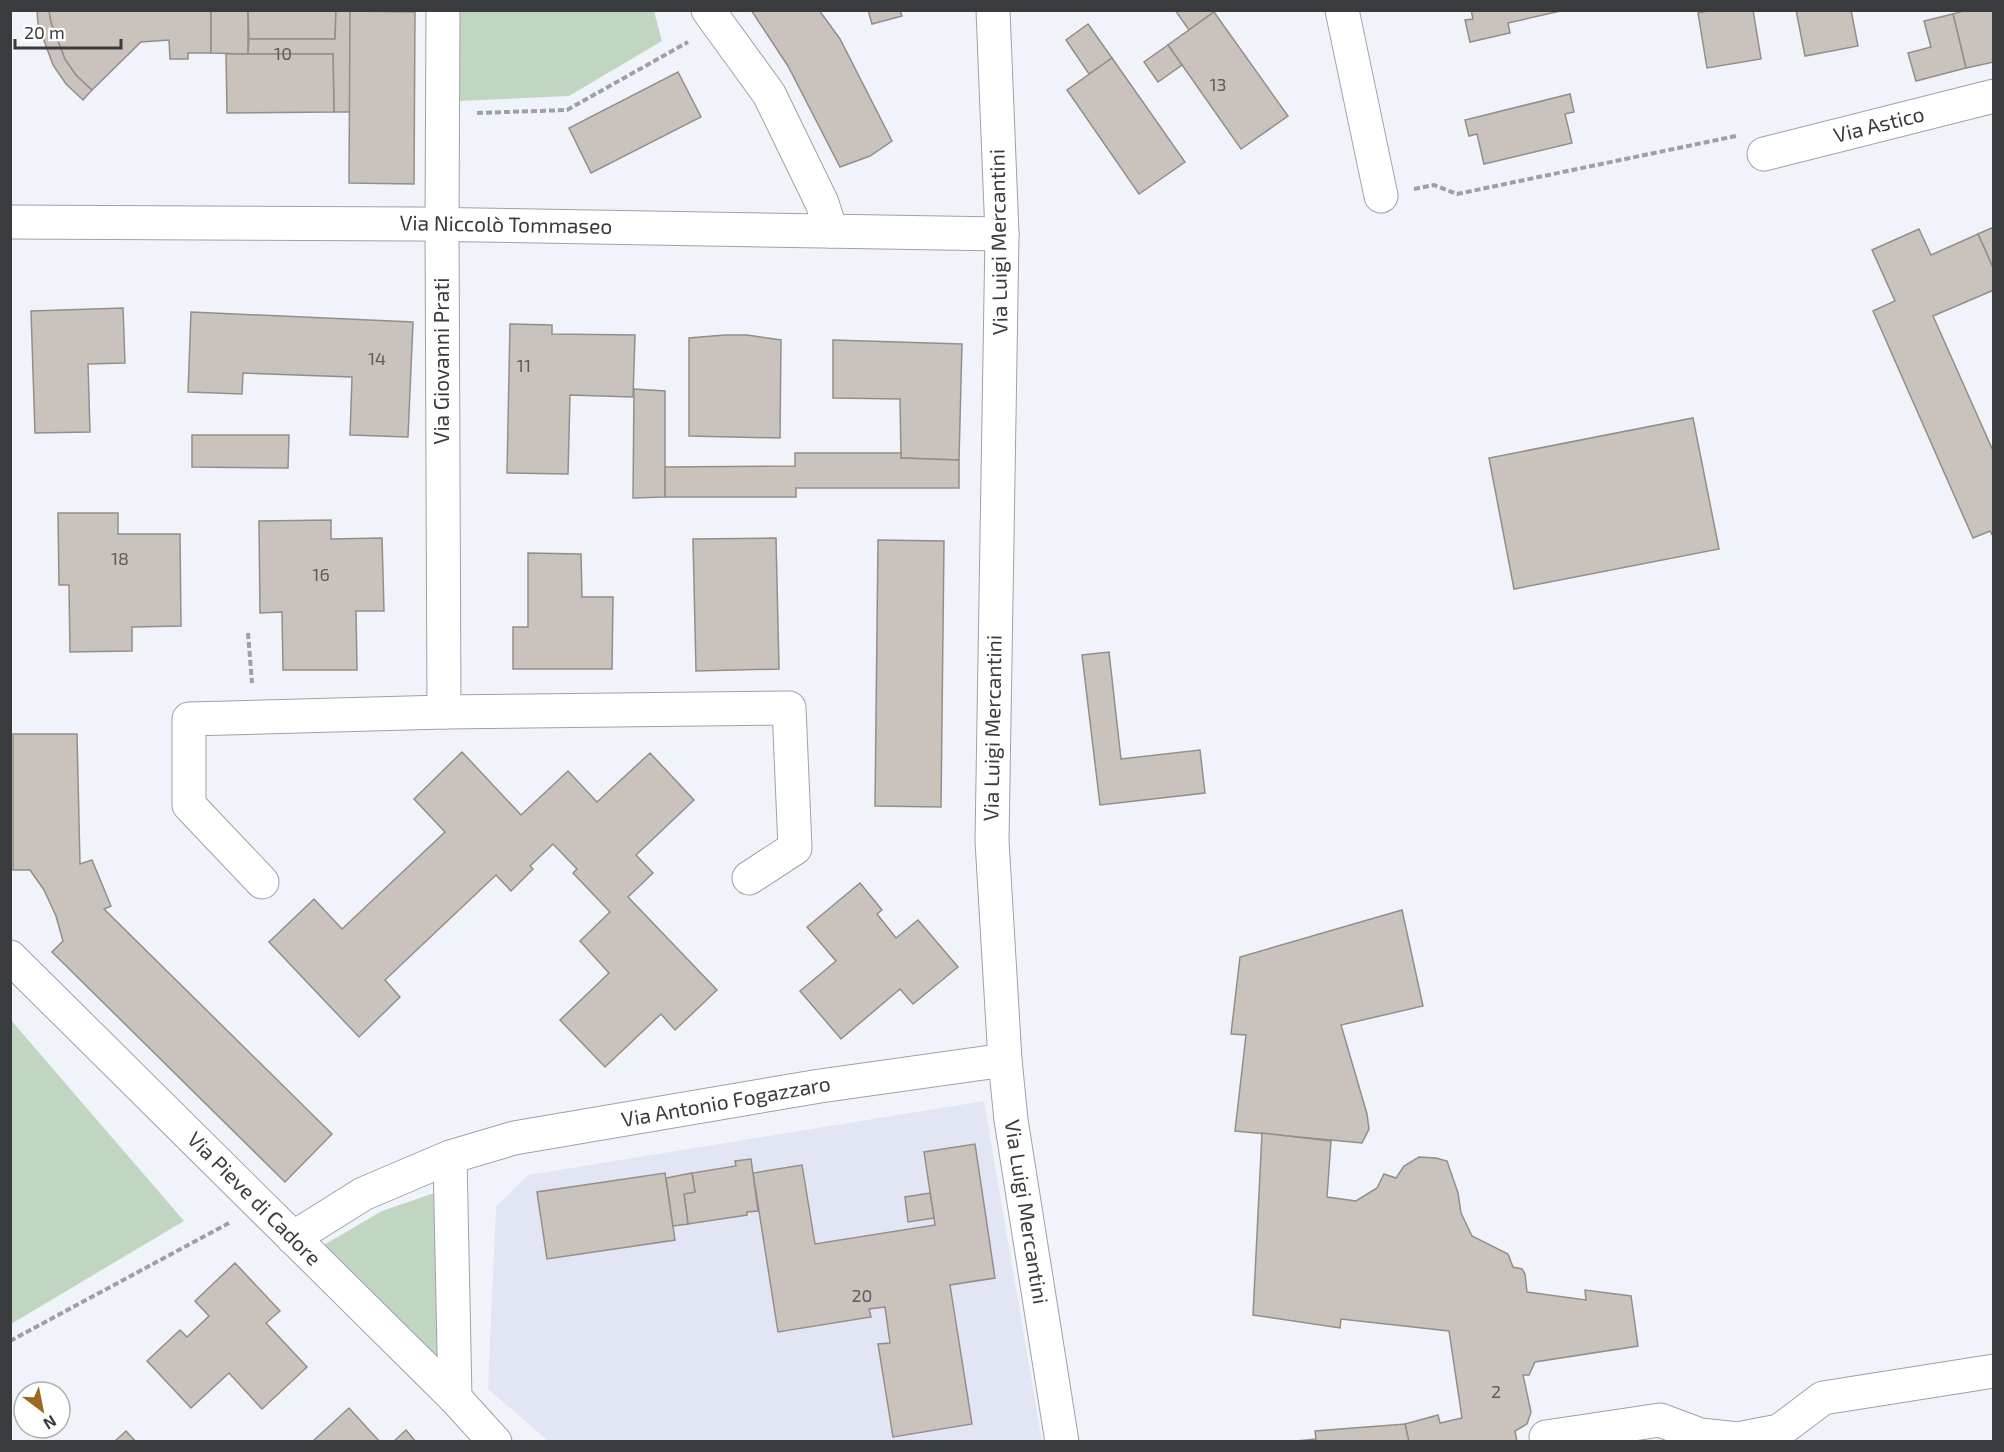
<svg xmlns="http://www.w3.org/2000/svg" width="2004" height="1452" viewBox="0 0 2004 1452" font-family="'Exo 2',sans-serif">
<rect width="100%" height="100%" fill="#f1f3fb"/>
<path fill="#e2e6f4" d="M984,1101L1042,1441H548L488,1389L496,1206L528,1175Z"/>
<g fill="#c1d6c1">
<path d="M458,11H654L662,41L569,96L458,101Z"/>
<path d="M10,1019L184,1221L11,1324H10Z"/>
<path d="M443,1190L446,1368L322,1246L382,1211Z"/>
</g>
<g fill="#c9c2bd" stroke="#948e89" stroke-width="1.5">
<path d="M37,10H49L51,22L65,59L76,75L92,90L83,100L66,84L53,65L38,24Z"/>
<path d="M49,10H211V53H188V59H170L169,40L141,42L92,90L76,75L65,59L51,22Z"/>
<path d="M211,10H248V54L211,53Z"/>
<path d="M248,10H336L335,39H249Z"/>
<path d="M336,10H389L350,11V112H334L333,54H248L249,39H335Z"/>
<path d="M751,10H819L840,39L892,141L870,156L840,167L788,66Z"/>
<path d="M868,10H900L902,16L872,24Z"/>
<path d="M1175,10H1216L1189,30Z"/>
<path d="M1471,10H1565L1508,23L1510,33L1470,42L1465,20L1473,19Z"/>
<path d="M1712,10H1753L1761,59L1707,68L1698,13Z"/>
<path d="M1796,10H1851L1858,46L1805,56Z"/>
<path d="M1966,10H1994V62L1966,68L1953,14Z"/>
<path d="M350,11L415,12L414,184L349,183Z"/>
<path d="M1214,12L1288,116L1241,149L1168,45Z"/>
<path d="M1953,14L1966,68L1916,81L1908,53L1931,47L1924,21Z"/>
<path d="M1088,24L1112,58L1089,74L1066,40Z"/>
<path d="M1168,45L1182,65L1158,82L1144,62Z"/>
<path d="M226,54H333L334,112L227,113Z"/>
<path d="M1112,58L1185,162L1139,194L1067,90Z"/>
<path d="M678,72L701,117L591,173L569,128Z"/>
<path d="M1570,94L1574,112L1565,114L1572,143L1484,164L1477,134L1469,136L1465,120Z"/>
<path d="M1994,227V270L1978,234Z"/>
<path d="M1919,229L1931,255L1978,234L1994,270V290L1933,316L1994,453V538L1990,531L1973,538L1873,311L1895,301L1872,250Z"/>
<path d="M123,308L125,363L88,364L90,432L35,433L31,311Z"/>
<path d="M191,312L413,322L408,437L350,435L352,377L243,373L242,394L188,392Z"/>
<path d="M510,324L552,325V334L635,335L633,397L570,395L568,474L507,473Z"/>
<path d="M725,335H747L781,340L780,438L689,436V338Z"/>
<path d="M833,340L962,344L959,460L901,458L900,399L833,398Z"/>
<path d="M634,389L665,391V497L633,498Z"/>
<path d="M1693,418L1719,549L1514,589L1489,458Z"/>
<path d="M192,435H289L288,468L192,467Z"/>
<path d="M795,453H901V458L959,460V488H796V497H665V467L795,466Z"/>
<path d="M58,513H118V534H180L181,626L132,627V651L70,652L69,585H59Z"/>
<path d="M331,520V539L382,538L384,611H356L357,670H283L282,612L260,613L259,521Z"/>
<path d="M776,538L779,669L696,671L693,539Z"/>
<path d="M878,540L944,541L941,807L875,806Z"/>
<path d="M528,553L581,554L582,597H613L612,669H513V627H528Z"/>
<path d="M1109,652L1121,759L1200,750L1205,793L1100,805L1082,655Z"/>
<path d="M13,734H77L80,864L92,860L111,906L104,909L332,1134L285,1182L52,952L63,941L56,916L44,890L30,870H13Z"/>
<path d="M462,752L521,815L568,771L597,802L650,753L694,800L636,855L653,873L628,897L717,990L675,1030L661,1014L605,1067L560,1020L609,973L580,941L610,912L573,873L577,869L553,844L530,866L533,869L511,891L496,875L385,980L400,997L359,1037L269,942L314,899L342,929L445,832L414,799Z"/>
<path d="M860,883L882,910L877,914L896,938L918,920L958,967L913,1004L900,989L841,1039L800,991L836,961L807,927Z"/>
<path d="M1402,910L1423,1006L1341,1025L1367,1114L1369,1129L1362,1143L1235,1131L1246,1035L1231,1034L1240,957Z"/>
<path d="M1262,1133L1331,1141L1327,1197L1356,1201L1377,1188L1384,1174L1396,1178L1404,1166L1419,1157L1436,1158L1447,1161L1458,1193L1461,1213L1472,1236L1508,1254L1513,1267L1522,1269L1525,1274L1527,1292L1586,1300L1585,1290L1631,1296L1638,1346L1535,1362L1529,1375H1523L1531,1412L1527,1424L1515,1431L1517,1442H1409L1405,1424L1438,1415L1440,1423L1462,1418L1449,1331L1341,1319L1340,1328L1253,1315Z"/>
<path d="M975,1144L995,1278L950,1285L972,1424L893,1437L878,1344L890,1343L885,1307L869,1309L871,1317L778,1332L753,1173L802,1165L815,1244L935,1225L924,1152Z"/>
<path d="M751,1159L758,1211L747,1212V1215L688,1224L684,1194L695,1192L692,1173L736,1166L735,1161Z"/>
<path d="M665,1173L675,1240L547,1259L537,1192Z"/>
<path d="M692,1173L695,1192L684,1194L688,1224L673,1226L666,1178Z"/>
<path d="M930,1193L934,1218L908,1222L905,1197Z"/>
<path d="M235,1263L280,1311L266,1323L307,1367L262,1409L229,1373L191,1408L147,1361L180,1330L187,1337L209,1316L195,1301Z"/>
<path d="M349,1408L380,1442H312Z"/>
<path d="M1405,1424L1409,1442H1286L1316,1439L1315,1431Z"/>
<path d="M406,1430L416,1442H393Z"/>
<path d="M126,1431L136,1442H114Z"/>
</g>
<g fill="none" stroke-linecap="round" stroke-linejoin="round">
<g stroke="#9fa1a8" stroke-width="35">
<g id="minor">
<path d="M708,10L769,94L822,203L831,231"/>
<path d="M993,10L1002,234L992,841L1005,1060L1011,1120L1062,1442"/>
<path d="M1342,10L1381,196"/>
<path d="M1764,154L1994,96"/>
<path d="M10,222L415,224L1002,234"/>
<path d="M444,712L789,708L795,848L749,878"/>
<path d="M262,882L189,805V719L444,712L442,224L443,10"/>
<path d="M10,957L455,1398L495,1442"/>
<path d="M450,1157L455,1398"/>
<path d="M293,1238L363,1194L450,1157L514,1138L820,1086L1005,1060"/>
<path d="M1547,1442L1546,1437L1660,1420L1700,1435L1738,1439L1779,1431L1823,1398L1994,1371"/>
</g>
</g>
<g stroke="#9ea0a5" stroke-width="4" stroke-dasharray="6 3" stroke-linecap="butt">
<path d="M477,113L567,110L688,42"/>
<path d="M1414,189L1434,185L1457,194L1736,136"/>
<path d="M248,633L252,683"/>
<path d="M10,1341L229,1223"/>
</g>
<use href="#minor" stroke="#fff" stroke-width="33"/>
</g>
<g text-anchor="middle" stroke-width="6" stroke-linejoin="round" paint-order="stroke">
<g font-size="18" fill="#5e5d5e">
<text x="283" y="60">10</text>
<text x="1218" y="91">13</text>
<text x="377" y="365">14</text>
<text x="524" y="372">11</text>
<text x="120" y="565">18</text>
<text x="321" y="581">16</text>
<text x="862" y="1302">20</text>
<text x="1496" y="1398">2</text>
</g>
<g font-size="21" fill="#3a3b3e" stroke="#fff">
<text transform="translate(1879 125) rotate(-14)" y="7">Via Astico</text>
<text transform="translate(506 225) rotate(1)" y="7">Via Niccolò Tommaseo</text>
<text transform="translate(999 242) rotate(-91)" y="7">Via Luigi Mercantini</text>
<text transform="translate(442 361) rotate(-90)" y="7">Via Giovanni Prati</text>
<text transform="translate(993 728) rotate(-89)" y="7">Via Luigi Mercantini</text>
<text transform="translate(726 1102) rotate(-10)" y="7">Via Antonio Fogazzaro</text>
<text transform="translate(254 1199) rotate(45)" y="7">Via Pieve di Cadore</text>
<text transform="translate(1026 1212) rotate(81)" y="7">Via Luigi Mercantini</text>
</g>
</g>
<rect width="2004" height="1452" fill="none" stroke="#3a3b3e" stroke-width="24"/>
<g transform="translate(42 1410) rotate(148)"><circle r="28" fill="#ffffff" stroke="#b0b1b2" stroke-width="1.5"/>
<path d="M0-4.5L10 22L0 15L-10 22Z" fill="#9d6920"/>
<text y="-9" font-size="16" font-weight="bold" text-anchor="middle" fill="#3a3b3e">N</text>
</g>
<path d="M15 39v9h106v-9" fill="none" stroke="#3a3b3e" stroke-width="3"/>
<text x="24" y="39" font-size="18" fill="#3a3b3e" stroke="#ffffff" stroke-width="4.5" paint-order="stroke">20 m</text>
</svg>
